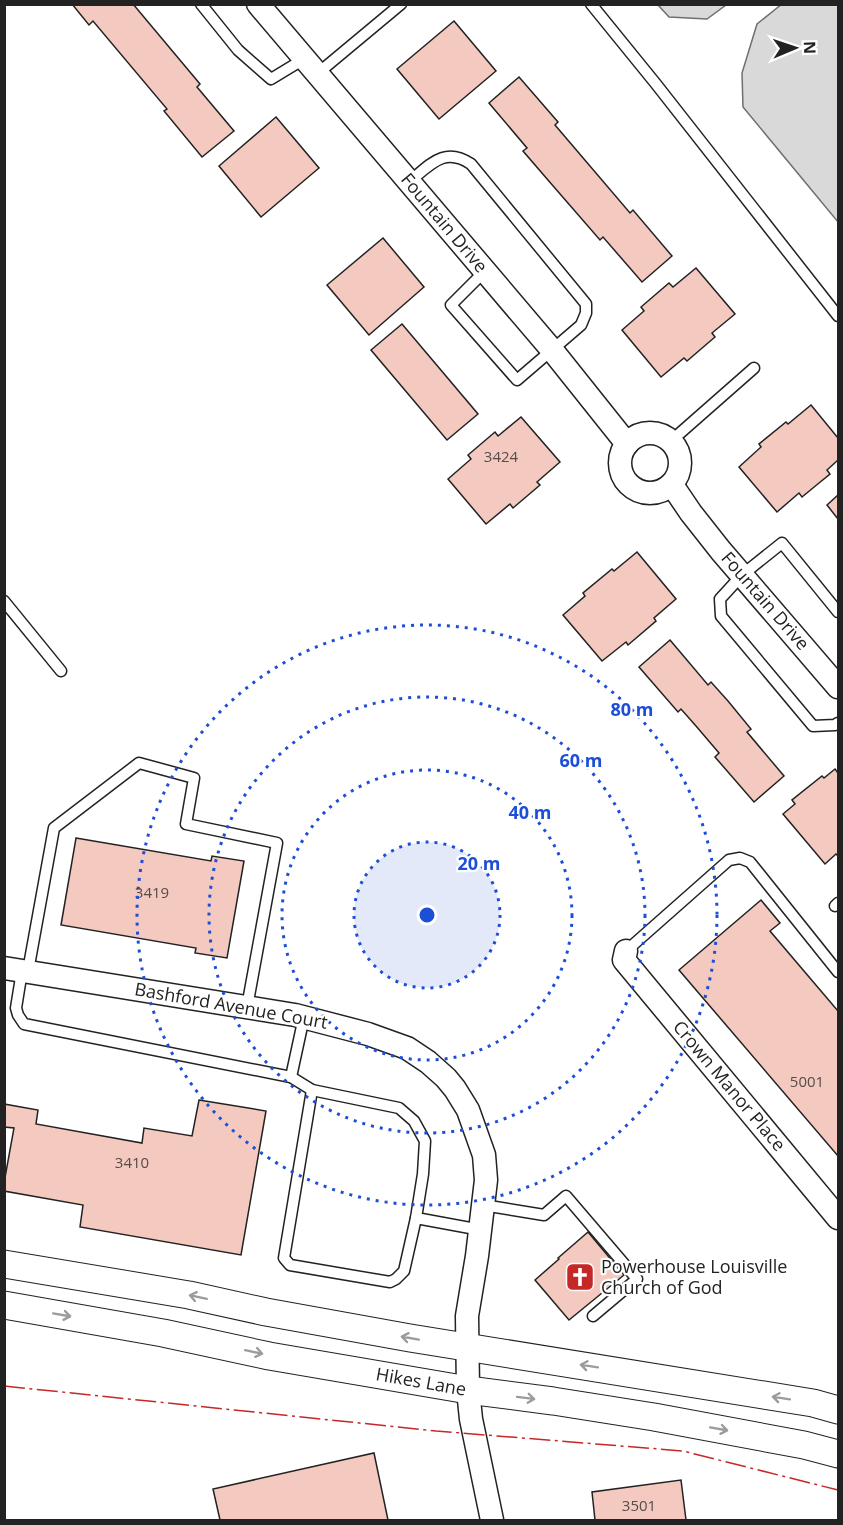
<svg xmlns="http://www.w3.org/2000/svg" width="843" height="1525" viewBox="0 0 843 1525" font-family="'Open Sans',sans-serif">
<rect width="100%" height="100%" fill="#fff"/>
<g fill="#d9d9d9" stroke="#6f6f6f" stroke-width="1.5">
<path d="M782,4L838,5V222L743,107L742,73L757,24Z"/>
<path d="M658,5H726L707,19L669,17Z"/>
</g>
<g fill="#f3c9c0" stroke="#222" stroke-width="1.5">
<path d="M72,4H133L200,84L197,87L234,131L202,157L164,111L167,109L93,21L89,25Z"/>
<path d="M454,21L496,71L439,119L397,69Z"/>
<path d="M519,77L558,122L555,125L630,213L633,210L672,256L642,282L603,237L600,240L554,187L523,151L527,148L489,103Z"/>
<path d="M276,117L319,168L261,217L219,166Z"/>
<path d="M383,238L424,287L369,335L327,285Z"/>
<path d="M696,268L735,314L712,333L715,337L687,361L684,358L661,377L622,330L644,311L641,307L669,283L673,287Z"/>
<path d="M402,324L478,414L447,440L371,350Z"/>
<path d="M811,405L838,438V460L827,470L830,474L819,483L802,497L799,493L777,512L739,467L761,447L759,444L786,422L788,424Z"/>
<path d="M521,417L560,462L537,482L540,485L513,508L510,504L486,524L448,479L471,459L468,455L495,432L498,436Z"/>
<path d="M838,495V519L827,505Z"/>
<path d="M637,552L676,599L654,618L656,621L628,645L626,642L602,661L563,615L585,596L583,593L612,569L614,571Z"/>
<path d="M670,640L708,685L711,682L728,701L751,729L747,732L784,776L754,802L715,757L719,753L696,726L681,709L678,712L639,667Z"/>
<path d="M835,769L838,773V856L836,854L825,864L783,814L795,804L792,800L822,776L824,778Z"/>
<path d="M76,838L211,861L212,856L244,861L227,958L195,953L196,948L61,925Z"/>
<path d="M761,900L780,923L770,931L838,1011V1156L679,970Z"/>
<path d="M199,1100L266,1111L241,1255L80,1227L83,1205L4,1191V1183L14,1128L4,1127V1104L38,1110L36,1124L142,1143L144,1128L192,1136Z"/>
<path d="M588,1232L624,1275L569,1320L535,1280L559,1259L558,1258Z"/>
<path d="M374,1453L388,1520H220L213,1489Z"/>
<path d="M681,1480L686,1520H595L592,1492Z"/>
</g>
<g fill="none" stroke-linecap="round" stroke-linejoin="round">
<g stroke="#222" stroke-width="13">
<g id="service">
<path d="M201,4L238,50L271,79L304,59"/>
<path d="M591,4L656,84L838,316"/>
<path d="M317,74L401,4"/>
<path d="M409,182C430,165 444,146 471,164L586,304V313L581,325L517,380L451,305L485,271"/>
<path d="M671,441L754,368"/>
<path d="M4,601L61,671"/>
<path d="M838,612L782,543L742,575L720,599L721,616L813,726L835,725L838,723"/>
<path d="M835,906L838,903"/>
<path d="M626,951L729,860L740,858L750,862L838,972"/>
<path d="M22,971L16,1008L18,1015L24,1024L291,1077L304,1017"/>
<path d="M28,971L54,828L139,763L194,778L186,824L277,843L247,1007"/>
<path d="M291,1077L312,1090L399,1108L414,1121L425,1141L423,1174L416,1218L481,1230"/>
<path d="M312,1090L284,1258L290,1265L390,1282L396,1279L404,1271L416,1218"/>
<path d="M483,1205L544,1215L566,1196L637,1279L593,1316"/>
</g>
</g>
<g stroke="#222" stroke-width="25">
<g id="minor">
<path d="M258,4L552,350L627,444"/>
<circle cx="650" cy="463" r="30"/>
<path d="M672,485L691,513L721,551L838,687"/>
<path d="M626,951L624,960L838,1218"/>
<path d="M4,968L295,1015L368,1034L407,1048L428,1062L446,1078L455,1089L468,1110L484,1155L486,1180L477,1256L467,1316L468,1390L471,1419L492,1520"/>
</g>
</g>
<g stroke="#222" stroke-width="29">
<g id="tertiary">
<path d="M4,1264L189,1295L266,1312L410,1338L813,1403L838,1410"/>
<path d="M4,1305L163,1333L269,1356L468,1390L553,1401L654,1417L804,1445L838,1454"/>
</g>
</g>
<use href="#service" stroke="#fff" stroke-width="10"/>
<use href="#minor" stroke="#fff" stroke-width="22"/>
<use href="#tertiary" stroke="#fff" stroke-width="27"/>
<path stroke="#c62828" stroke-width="1.5" stroke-dasharray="21 4.5 3 4.5" stroke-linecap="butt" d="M4,1386L436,1431L683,1451L838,1490"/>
</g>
<defs><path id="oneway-shaft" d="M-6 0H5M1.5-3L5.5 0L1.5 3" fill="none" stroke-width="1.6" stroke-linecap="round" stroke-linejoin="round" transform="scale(1.5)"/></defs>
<g stroke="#9c9c9c">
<use href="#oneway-shaft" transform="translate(198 1297) rotate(-168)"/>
<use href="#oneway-shaft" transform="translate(62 1315) rotate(10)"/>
<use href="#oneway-shaft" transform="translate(410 1338) rotate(-170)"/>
<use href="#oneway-shaft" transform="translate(254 1352) rotate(12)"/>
<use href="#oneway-shaft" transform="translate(589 1366) rotate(-171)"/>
<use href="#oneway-shaft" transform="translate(526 1398) rotate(7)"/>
<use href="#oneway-shaft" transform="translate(781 1398) rotate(-171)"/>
<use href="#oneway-shaft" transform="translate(719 1429) rotate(10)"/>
</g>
<circle cx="427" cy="915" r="73" fill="#1d4ed8" fill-opacity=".12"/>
<g fill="none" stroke="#1d4ed8" stroke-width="3" stroke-dasharray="3 6">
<circle cx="427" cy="915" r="73"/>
<circle cx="427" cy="915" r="145"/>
<circle cx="427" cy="915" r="218"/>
<circle cx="427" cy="915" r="290"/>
</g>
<defs>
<g id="church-square" transform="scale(1.5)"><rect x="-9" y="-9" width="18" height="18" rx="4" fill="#c62828" stroke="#fff"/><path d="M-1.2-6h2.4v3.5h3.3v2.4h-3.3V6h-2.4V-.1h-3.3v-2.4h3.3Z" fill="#fff"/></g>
</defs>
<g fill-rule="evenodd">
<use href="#church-square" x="580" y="1277"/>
</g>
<g text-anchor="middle" stroke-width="4.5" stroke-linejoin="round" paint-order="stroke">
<g font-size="15" fill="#564c4a">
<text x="501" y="462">3424</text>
<text x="152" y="898">3419</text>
<text x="807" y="1087">5001</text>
<text x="132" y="1168">3410</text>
<text x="639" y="1511">3501</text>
</g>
<g font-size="18" fill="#222" stroke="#fff">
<text transform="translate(444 223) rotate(50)" y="6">Fountain Drive</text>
<text transform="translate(765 601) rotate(49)" y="6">Fountain Drive</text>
<text transform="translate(231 1006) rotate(10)" y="6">Bashford Avenue Court</text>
<text transform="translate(729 1086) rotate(50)" y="6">Crown Manor Place</text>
<text transform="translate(421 1382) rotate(10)" y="6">Hikes Lane</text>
</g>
<g font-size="18" fill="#222" stroke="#fff" text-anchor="start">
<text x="601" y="1273">Powerhouse Louisville<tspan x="601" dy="21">Church of God</tspan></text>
</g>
</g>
<circle cx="427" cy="915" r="9" fill="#1d4ed8" stroke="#fff" stroke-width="3"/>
<g font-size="18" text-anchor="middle" font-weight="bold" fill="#1d4ed8" stroke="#fff" stroke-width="4.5" stroke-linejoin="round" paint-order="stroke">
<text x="632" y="716">80 m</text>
<text x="581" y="767">60 m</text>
<text x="530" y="819">40 m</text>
<text x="479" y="870">20 m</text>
</g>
<rect width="843" height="1525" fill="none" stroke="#222222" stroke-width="12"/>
<g transform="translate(795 48) rotate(88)" stroke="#ffffff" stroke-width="4.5" paint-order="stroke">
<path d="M0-4.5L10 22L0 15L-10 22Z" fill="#222222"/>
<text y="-9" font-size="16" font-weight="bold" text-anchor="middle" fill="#222222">N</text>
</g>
</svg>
